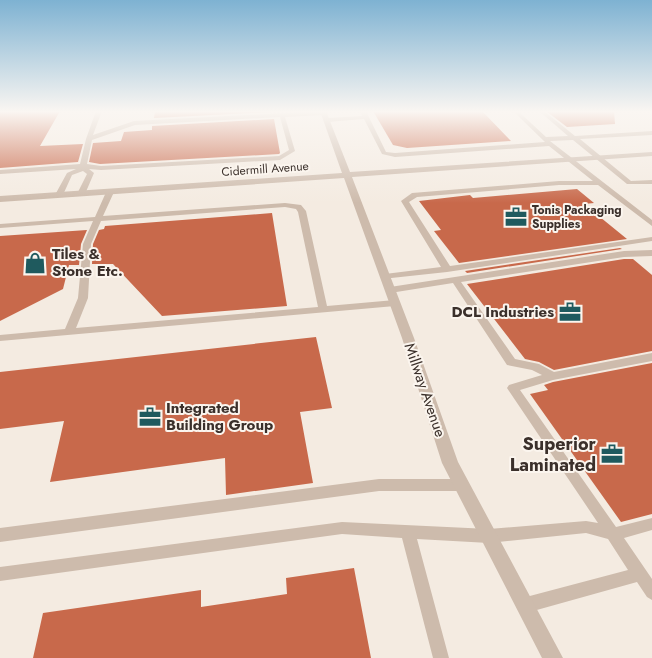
<svg xmlns="http://www.w3.org/2000/svg" width="652" height="658" viewBox="0 0 652 658" font-family="Jost,sans-serif">
<rect width="100%" height="100%" fill="#f4ebe1"/>
<g fill="#c8694b">
<path d="M0,111H60L40,146L83,144L78,162L0,168Z"/>
<path d="M155,111H273V112L154,118Z"/>
<path d="M373,111H482L511,141L407,148L393,145Z"/>
<path d="M546,111H614L615,124L567,127Z"/>
<path d="M274,119L280,153L279,154L100,164L89,162L93,143L121,141L124,132L152,130V126Z"/>
<path d="M577,189L594,203L584,204L627,239L459,263L434,231L441,230L419,201L470,195L473,198Z"/>
<path d="M272,213L287,306L162,316L113,264H92L93,244L99,230L104,229L105,226Z"/>
<path d="M87,230L81,244L79,265H69L63,289L0,321V236Z"/>
<path d="M620,248L622,249L467,273L465,271Z"/>
<path d="M624,259H633L652,275V351L554,370L539,362L525,359L467,284Z"/>
<path d="M316,337L332,408L300,412L313,483L226,495L225,458L50,482L64,421L0,429V372Z"/>
<path d="M652,363V514L621,522L530,394L548,390L544,385L553,382Z"/>
<path d="M354,568L371,658H33L43,613L201,590V607L287,594L286,578Z"/>
</g>
<g fill="none" stroke-linecap="round" stroke-linejoin="round">
<g fill="#cdbbac" fill-rule="evenodd">
<path d="M96,111H102L93,135L134,121L324,111L327,113L324,115L285,117L295,151L280,160L101,170L89,169L94,173L85,194L81,196L77,194L87,174L83,171L72,175L62,197L55,195L67,173L76,169L0,174V170L80,164L86,139ZM280,117L289,150L279,156L101,166L87,164L92,140L135,125Z"/>
<path d="M360,111H366L386,152L395,153L545,142L513,111H518L546,137L568,136L539,111H544L575,136L652,131V135L580,139L631,181L652,180V184H627L573,140L550,141L652,220V226L598,185H559L417,197L409,202L450,266L652,237V241L447,272L382,279L381,277L385,274L441,267L401,201L412,193L559,181H593L549,146L395,157L382,154L364,119L327,122L324,120L327,118L362,116Z"/>
<path d="M107,190L114,192L103,216L285,203L301,205L306,211L327,306L395,300L400,303L395,306L0,341V335L65,329L78,298L83,244L93,221L0,228V224L95,217ZM285,207L296,209L298,212L318,307L76,328L88,298L91,244L101,221Z"/>
<path d="M652,250V256L624,257L461,282L515,359L539,364L554,372L652,353V361L553,380L520,390L616,527L652,518V530L624,538L652,579V600L647,597L637,582L526,613L520,611L518,605L520,599L526,597L628,570L608,539L586,533L489,543L417,539L449,658H433L402,538L342,534L0,581V567L342,522L489,529L586,521L598,523L507,388L509,385L542,375L532,370L507,365L453,283L390,293L385,290L390,287L624,251Z"/>
<path d="M379,479H462L467,481L469,485L467,489L462,491H379L0,542V528Z"/>
</g>
<path fill="#cdbbac" fill-rule="evenodd" d="M320,111H326L350,172L652,152V156L352,177L414,338L458,462L563,658H542L442,463L402,338L344,178L0,202V196L342,173Z"/>
</g>
<linearGradient id="sky" x2="0" y2="1"><stop stop-color="#7eb2d2"/><stop offset="0.55" stop-color="#faf6f2"/><stop offset="1" stop-color="#faf6f2" stop-opacity="0"/></linearGradient>
<rect width="652" height="203" fill="url(#sky)"/>
<defs>
<g id="office-bare" transform="scale(1.725)"><path d="M-6-3h4V-5.5h4V-3h4V5H-6ZM-1-4.5V-3h2v-1.5ZM-6 0V1H6V0Z" fill="#1f5a5e" stroke="#fbf5ee" stroke-width="2.5" paint-order="stroke"/></g>
<g id="shop-bare" transform="scale(1.725)"><path d="M-5-2.5h2.3a2.7 3.5 0 0 1 5.4 0H5L5.5 6h-11ZM-1.5-2.5h3a1.5 2.3 0 0 0-3 0Z" fill="#1f5a5e" stroke="#fbf5ee" stroke-width="2.5" paint-order="stroke"/></g>
</defs>
<g fill-rule="evenodd">
<use href="#office-bare" x="516" y="217"/>
<use href="#shop-bare" x="35" y="263"/>
<use href="#office-bare" x="570" y="312"/>
<use href="#office-bare" x="150" y="417"/>
<use href="#office-bare" x="612" y="454"/>
</g>
<g text-anchor="middle" stroke-width="4" stroke-linejoin="round" paint-order="stroke">
<g font-size="12" fill="#3b302b" stroke="#fbf5ee">
<text transform="translate(265 169) rotate(-4)" y="4">Cidermill Avenue</text>
</g>
<g font-size="12" font-weight="bold" fill="#3b302b" stroke="#fbf5ee" text-anchor="start">
<text x="532" y="214">Tonis Packaging<tspan x="532" dy="14">Supplies</tspan></text>
</g>
<g font-size="15" font-weight="bold" fill="#3b302b" stroke="#fbf5ee" text-anchor="start">
<text x="52" y="259">Tiles &amp;<tspan x="52" dy="17">Stone Etc.</tspan></text>
<text x="554" y="317" text-anchor="end">DCL Industries</text>
<text x="166" y="413">Integrated<tspan x="166" dy="17">Building Group</tspan></text>
</g>
<g font-size="15" fill="#3b302b" stroke="#fbf5ee">
<text transform="translate(425 390) rotate(71)" y="5">Millway Avenue</text>
</g>
<g font-size="18" font-weight="bold" fill="#3b302b" stroke="#fbf5ee" text-anchor="end">
<text x="596" y="450">Superior<tspan x="596" dy="21">Laminated</tspan></text>
</g>
</g>
</svg>
